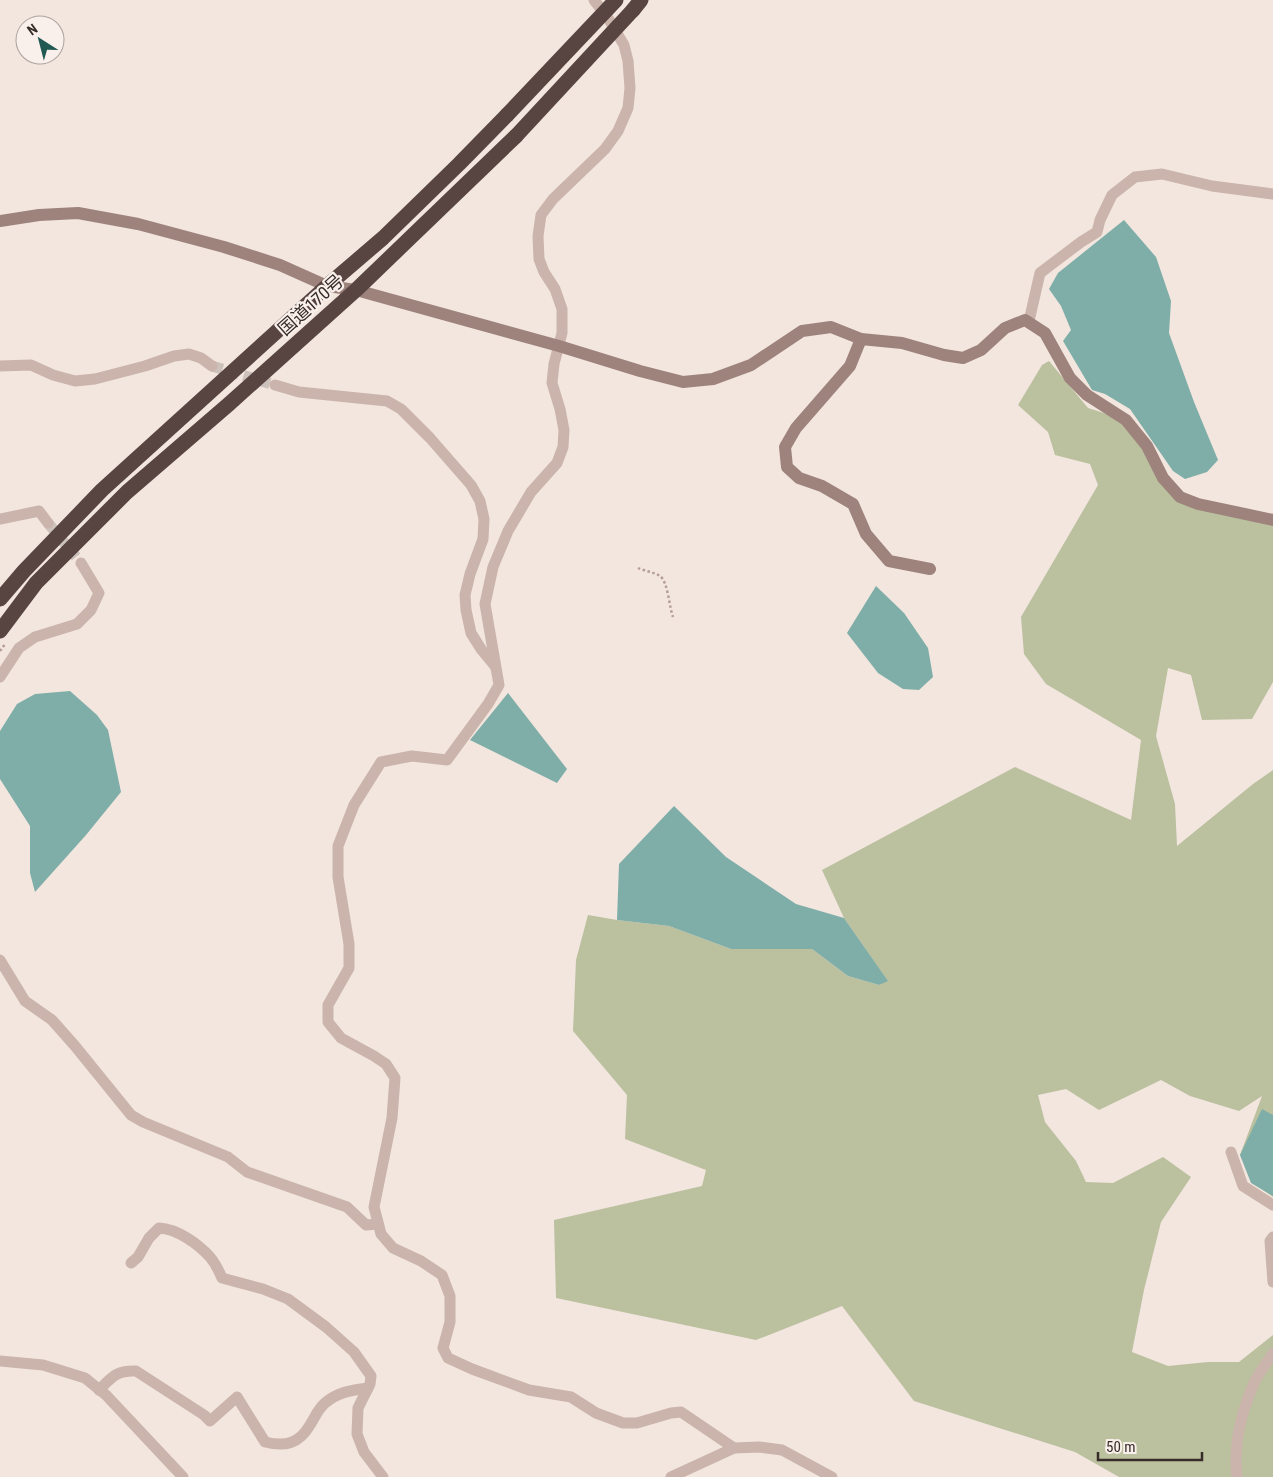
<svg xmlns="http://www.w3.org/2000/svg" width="1273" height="1477" viewBox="0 0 1273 1477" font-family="'Roboto Condensed','Noto Sans JP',sans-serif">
<rect width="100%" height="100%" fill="#f2e6df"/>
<path fill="#bbc09f" d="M1049,361L1088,408L1126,420L1180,497L1273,520V682L1252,719L1202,720L1191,675L1168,668L1156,736L1175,804L1177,846L1253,784L1273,770V1197L1256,1185L1240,1155L1262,1096L1239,1111L1190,1096L1161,1080L1099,1110L1066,1089L1038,1095L1045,1122L1076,1161L1086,1182L1113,1183L1163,1157L1191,1177L1161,1222L1144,1290L1132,1352L1168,1366L1208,1362H1239L1273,1335V1477H1119L1075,1452L914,1401L842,1306L756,1340L556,1298L554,1220L702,1186L706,1170L625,1139L627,1095L573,1031L576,960L588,915L617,920L669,926L731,949H812L848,976L879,985L887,980L844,918L822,870L1015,767L1131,820L1141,740L1046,684L1024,654L1021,617L1098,485L1090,464L1055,455L1048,432L1018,405L1042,365Z"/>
<g fill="#7faea8">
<path d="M1124,220L1156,257L1171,301L1169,333L1194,402L1218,460L1207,472L1185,479L1173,471L1130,409L1105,394L1092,390L1063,341L1071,330L1061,306L1049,289L1058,273Z"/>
<path d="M876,586L904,613L928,648L933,677L919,690L903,689L878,673L847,633Z"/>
<path d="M70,691L97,715L108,730L121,792L86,835L35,892L30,873V826L0,779V731L17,704L35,694Z"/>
<path d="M508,693L567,769L557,783L470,740Z"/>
<path d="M674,806L726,857L796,904L844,918L888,981L879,985L848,976L812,949H731L669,926L617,920L619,864Z"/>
<path d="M1262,1109L1273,1115V1196L1251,1183L1240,1155Z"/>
</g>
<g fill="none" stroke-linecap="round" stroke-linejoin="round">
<g stroke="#cdc1bb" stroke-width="11" stroke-dasharray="11 5.5" stroke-linecap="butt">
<path d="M212,366L275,385"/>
<path d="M48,523L81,563"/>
</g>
<g stroke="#b59e95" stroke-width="2.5" stroke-dasharray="2.5 2.5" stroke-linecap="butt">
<path d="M638,568C644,571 654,572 660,576C668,582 669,606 673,617"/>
<path d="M0,651L5,644"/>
</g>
<g stroke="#cab4ab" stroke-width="11">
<path d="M594,0L608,18L624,45L628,61L630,88L628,108L618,131L605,149L553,199L541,215L538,236L539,259L544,272L555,289L562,309V333L554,364L552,383L560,409L564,430L563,447L557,463L531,492L508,531L493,567L485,604L499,685L488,704L447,760L412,756L381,762L354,805L338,846V877L349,944V968L328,1005V1022L341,1038L374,1056L386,1064L395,1078L392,1118L374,1207L381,1234L393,1248L421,1261L442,1275L450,1296V1322L443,1348L448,1358L472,1369L529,1390L571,1397L596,1413L623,1423H637L671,1413L681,1412L734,1448"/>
<path d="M1025,320L1029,321L1040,273L1081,242L1097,232L1100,220L1112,195L1135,177L1162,174L1212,186L1273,194"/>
<path d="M0,366L31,365L53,375L75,381L95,379L145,366L174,356L189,354L201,358L212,366"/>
<path d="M275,385L299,392L387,401L401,409L430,438L471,485L480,501L484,519L483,539L470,574L465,595L466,610L471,633L481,649L495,666"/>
<path d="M0,519L39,511L48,523"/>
<path d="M0,677L19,648L35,637L77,624L91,610L99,593L81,563"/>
<path d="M0,960L25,1001L52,1020L75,1046L131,1115L143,1122L228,1157L247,1172L347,1207L366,1225L378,1224"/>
<path d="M1231,1152L1243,1186L1273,1205"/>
<path d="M1273,1237L1270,1241L1273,1282"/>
<path d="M131,1263L138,1257L149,1238L159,1228C178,1229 198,1244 210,1257C215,1263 219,1271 222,1278L263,1289L288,1299L326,1327L354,1352L371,1376L370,1384L358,1408L357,1434L364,1452L383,1477"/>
<path d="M0,1361L43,1365L85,1378L106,1395L183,1477"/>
<path d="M99,1390C112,1377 117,1370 136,1371L204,1415L210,1421L237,1397L265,1442C285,1447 299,1444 310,1425C315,1417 318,1409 325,1403C338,1392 352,1390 368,1388"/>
<path d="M671,1477L734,1448L759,1447L782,1450L832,1477"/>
<path d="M1237,1477C1233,1444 1241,1413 1254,1383C1259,1372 1267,1363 1273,1353"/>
</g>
<g stroke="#9d837c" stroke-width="12">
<path d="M0,221L39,215L78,213L138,224L224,247L280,265L327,286L356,290L559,346L640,371L683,382L713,379L751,365L802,331L831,327L861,339L902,343L944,355L963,358L981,350L1005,328L1025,320L1045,333L1070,378L1087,395L1126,420L1147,446L1163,478L1180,497L1198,504L1273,520"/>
<path d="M861,339L850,366L796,428L785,447L787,467L799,478L822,486L853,504L866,534L889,561L930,569"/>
</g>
<g stroke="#584541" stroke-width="15">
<path d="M633,10L641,0"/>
<path d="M0,599L24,571L102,490L327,286L383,238L459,164L507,115"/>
<path d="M0,631L36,583L127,492L229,404L356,290L516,136"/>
</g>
<g stroke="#584541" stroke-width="15">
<path d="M507,115L616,0"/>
<path d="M516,136L633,10"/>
</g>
</g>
<g text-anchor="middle" stroke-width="4.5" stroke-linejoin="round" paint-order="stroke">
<g font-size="18" fill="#382c2a" stroke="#f9f0eb">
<text transform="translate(311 305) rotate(-42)" y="6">国道170号</text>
</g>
</g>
<g transform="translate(40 40) rotate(324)"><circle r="24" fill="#f9f0eb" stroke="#aca29e"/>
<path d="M0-4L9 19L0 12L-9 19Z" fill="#215852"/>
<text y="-8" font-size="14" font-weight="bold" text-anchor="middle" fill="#382c2a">N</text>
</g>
<path d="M1098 1452v8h104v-8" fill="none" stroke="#382c2a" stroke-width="2.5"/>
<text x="1106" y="1452" font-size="15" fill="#382c2a" stroke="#f9f0eb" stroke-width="4" paint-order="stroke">50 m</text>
</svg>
